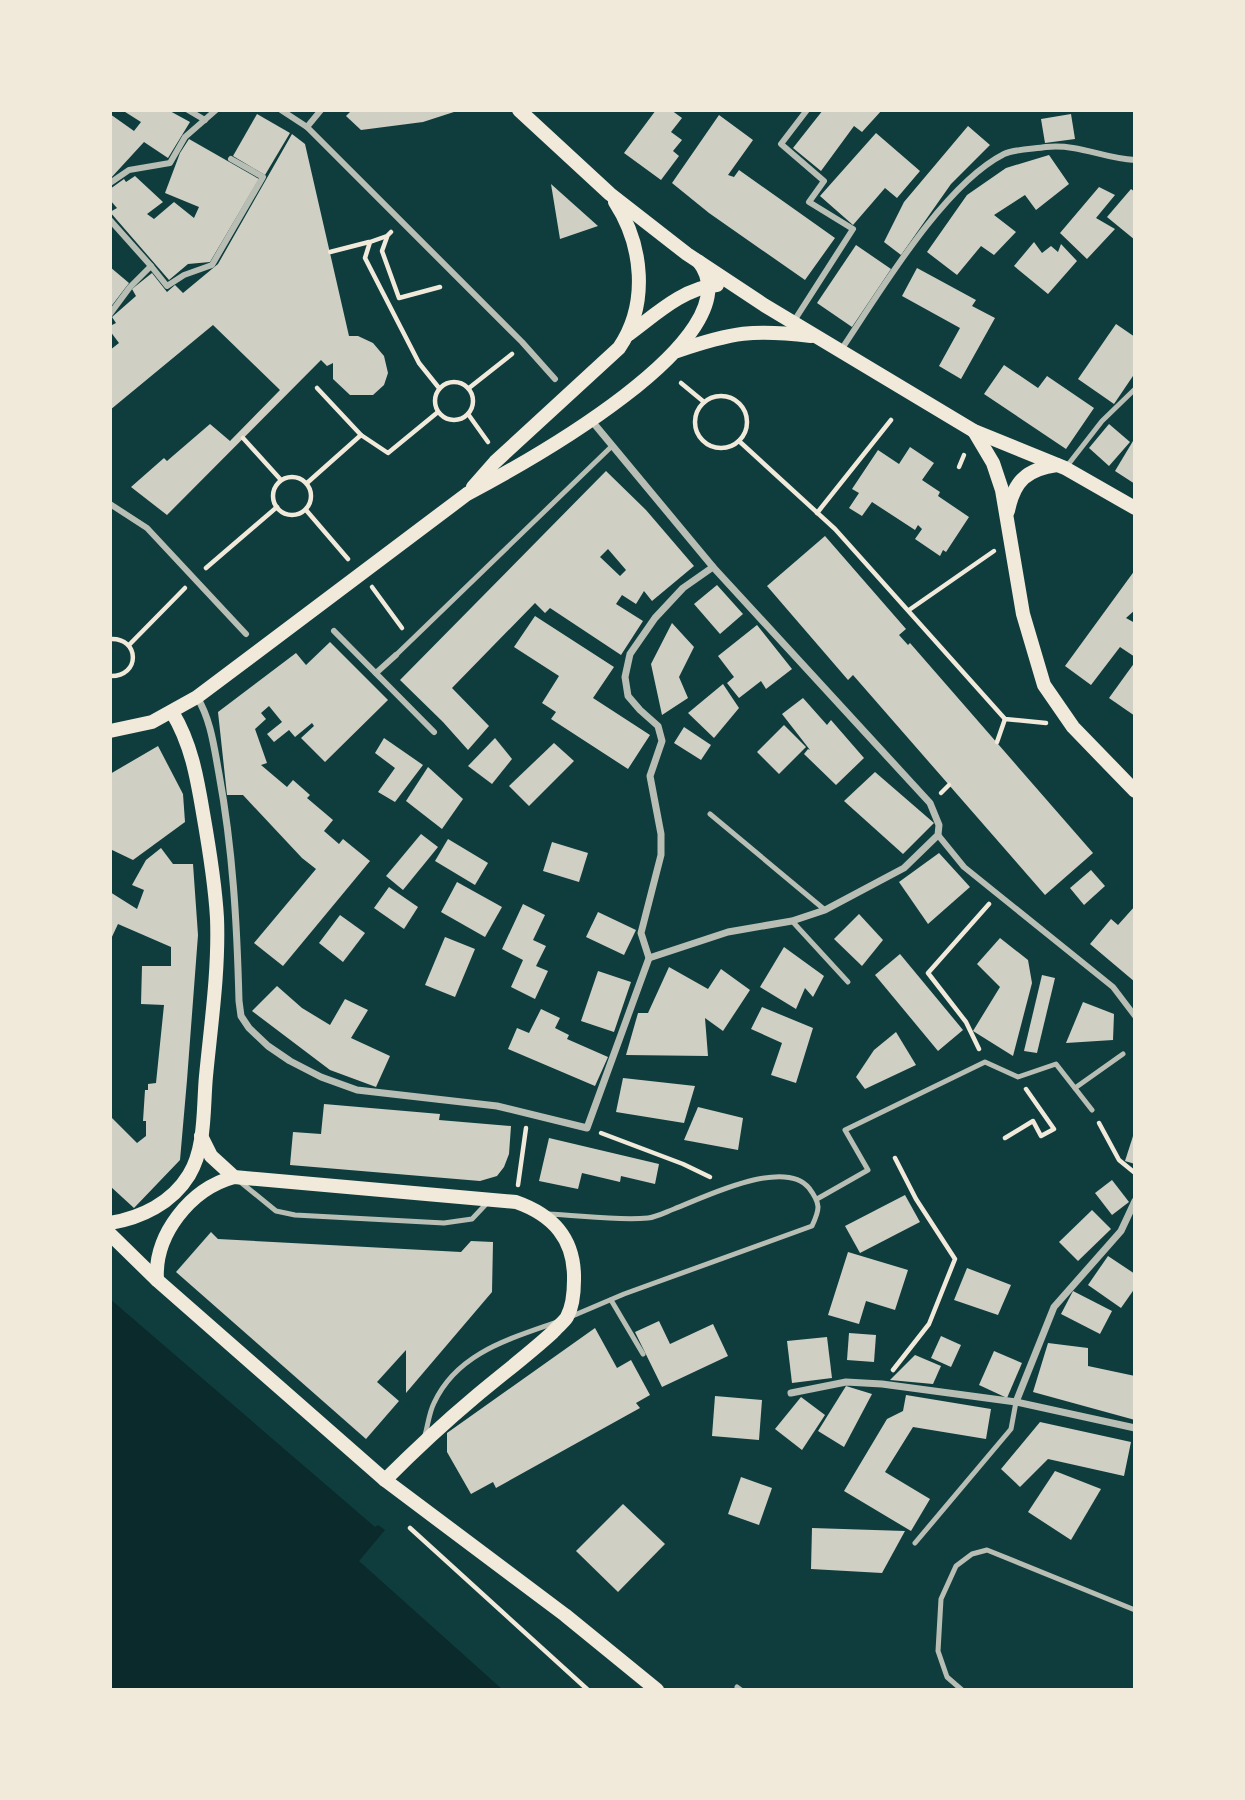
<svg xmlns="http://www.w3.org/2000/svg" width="1245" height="1800" viewBox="0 0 1245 1800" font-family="Manrope,sans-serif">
<rect width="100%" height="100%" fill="#0f3d3e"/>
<path fill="#0a2a2b" d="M110,1299L375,1527L378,1525L385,1530L359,1561L503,1690H110Z"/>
<g fill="#cfcfc3" fill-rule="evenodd">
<path d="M122,110H168L190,122L168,158L144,142L110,179V114L134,131L141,122Z"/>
<path d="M352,110H457V111L423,122L361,130L346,116Z"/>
<path d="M656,110H671L682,118L671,132L682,140L673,151L679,156L661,180L624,153Z"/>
<path d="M823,110H882L862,132L854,126L821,171L793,148Z"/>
<path d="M257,114L290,133L265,175L233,156Z"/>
<path d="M1071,114L1075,139L1045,143L1041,119Z"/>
<path d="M719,115L753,140L728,175L734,177L739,170L835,238L805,280L709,213L672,183Z"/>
<path d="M968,126L990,145L951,184L901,255L884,242L904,202Z"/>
<path d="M876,133L920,171L897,198L885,188L853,225L820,196Z"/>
<path d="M292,134L305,144L349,336H358L373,343L384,356L388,373L384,385L373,395H350L333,379V363L327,366L321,360L167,515L131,487L164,458L167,461L210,424L230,441L280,390L213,325L110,410V350L119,343L110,331V326L116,323L112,317L136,296L132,289L152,273L167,292L175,285L183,293L218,264Z"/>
<path d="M189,139L259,179L210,262L188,264L169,280L110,212L117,208L110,200V189L124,179L126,182L135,176L163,202L147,214L154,219L174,202L194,218L199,207L165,193L180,153Z"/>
<path d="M1049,155L1069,184L1036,210L1025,195L994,215L1016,232L994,255L981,246L957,275L927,252L967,195L1006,168Z"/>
<path d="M551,184L598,226L560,239Z"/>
<path d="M1099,187L1115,195L1096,218L1115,229L1087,259L1060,233Z"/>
<path d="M1131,189L1135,192V240L1107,217Z"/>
<path d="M1034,242L1042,253L1051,246L1058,252L1061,244L1077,261L1048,294L1014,266Z"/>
<path d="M856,245L891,269L852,327L817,303Z"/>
<path d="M110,267L129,283L110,308Z"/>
<path d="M917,268L976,300L972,306L995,318L961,379L939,366L960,328L902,296Z"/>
<path d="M1116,324L1135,337V373L1114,404L1078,379Z"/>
<path d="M1004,365L1038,388L1047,376L1094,408L1066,449L984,394Z"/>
<path d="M1109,424L1130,442L1109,466L1089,448Z"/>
<path d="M1133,441L1135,443V484L1115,471Z"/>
<path d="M910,447L934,463L922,480L940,492L938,496L969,517L946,552L943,550L940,556L915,539L922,529L918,525L915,530L872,502L862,516L849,508L859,493L852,489L878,450L899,464Z"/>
<path d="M606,471L646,510L694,566L652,601L644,591L636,604L622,595L616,604L643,621L621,655L550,608L545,613L535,603L452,688L489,726L468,750L443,722L400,680ZM608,549L626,570L620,576L600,557Z"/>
<path d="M825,536L906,629L899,635L908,645L910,643L1093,853L1045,895L853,675L848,680L767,586Z"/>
<path d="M1135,570V610L1126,618L1135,623V657L1120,647L1091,685L1065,666Z"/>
<path d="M717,585L743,614L720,634L694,604Z"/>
<path d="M535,616L614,667L593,698L650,735L628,769L551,719L556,712L542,703L559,676L514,647Z"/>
<path d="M672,623L694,647L679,677L688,698L662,715L651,664Z"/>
<path d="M757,625L792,669L766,689L761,681L739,698L727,683L734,677L718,656Z"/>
<path d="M330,642L388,700L325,762L301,738L314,726L312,723L295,737L289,730L274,742L267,734L282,722L269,706L261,713L266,719L255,729L267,763L261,765L287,787L293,780L310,795L307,798L333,820L324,831L339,844L343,839L370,861L283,966L254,943L316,869L302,858L243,795H227L218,712L296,653L306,665Z"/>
<path d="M1135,662V716L1109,698Z"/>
<path d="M723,684L739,708L714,738L688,713Z"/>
<path d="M803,698L827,725L831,720L864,758L836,785L804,754L808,749L810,750L782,714Z"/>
<path d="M784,725L806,747L779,774L757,752Z"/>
<path d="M684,727L711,745L701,760L674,743Z"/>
<path d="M384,738L423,765L395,802L378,792L395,768L375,753Z"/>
<path d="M495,738L512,759L492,784L468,766Z"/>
<path d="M554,743L574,761L529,806L509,786Z"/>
<path d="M158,746L183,794L185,822L133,860L110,849V774Z"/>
<path d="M428,767L463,799L442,829L406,801Z"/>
<path d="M875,772L934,823L903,854L844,801Z"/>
<path d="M421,834L438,847L403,890L386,876Z"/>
<path d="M448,839L488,863L475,885L435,861Z"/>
<path d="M552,842L588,853L579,882L543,871Z"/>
<path d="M161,848L173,864H193L198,935L187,1080L180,1160L134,1208L110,1186V1116L137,1143L146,1136V1121H143L145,1090H148V1084L156,1083L164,1005L141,1004L142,966H171V947L118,924L110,941V892L137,909L144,890L132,885L146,860Z"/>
<path d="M939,853L970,887L928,924L899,882Z"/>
<path d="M1091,870L1105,886L1084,905L1070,888Z"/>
<path d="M457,882L502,907L485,937L441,912Z"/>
<path d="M389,887L418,907L404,929L374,908Z"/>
<path d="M523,904L545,915L533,940L546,946L536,966L548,971L535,999L511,987L523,960L502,949Z"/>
<path d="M1135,906V982L1090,944L1111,919L1118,925Z"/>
<path d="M598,912L636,930L624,955L586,937Z"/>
<path d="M859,914L883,940L862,966L834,939Z"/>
<path d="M340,915L365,933L343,962L319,943Z"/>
<path d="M445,937L475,949L455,997L425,985Z"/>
<path d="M1000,938L1028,960L1032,983L1013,1056L973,1031L1000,987L977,964Z"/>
<path d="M784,947L824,976L813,997L805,988L796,1009L760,987Z"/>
<path d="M900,954L963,1030L938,1051L875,975Z"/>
<path d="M669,967L708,989L721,969L750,990L723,1031L705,1018L708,1056L626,1055L638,1013H648Z"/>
<path d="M598,971L631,982L614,1032L581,1021Z"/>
<path d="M1042,975L1055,978L1037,1053L1024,1051Z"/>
<path d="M277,986L302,1008L330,1025L345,999L368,1010L351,1038L390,1056L376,1087L330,1070L252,1011Z"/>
<path d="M1083,1002L1114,1014L1113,1040L1066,1043Z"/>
<path d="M762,1007L813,1028L796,1083L771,1075L782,1043L751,1029Z"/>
<path d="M541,1009L560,1018L555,1028L569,1035L567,1039L608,1057L595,1086L508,1049L517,1028L529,1033Z"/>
<path d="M896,1032L916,1065L865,1089L856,1077L874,1050Z"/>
<path d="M623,1078L695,1086L684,1123L616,1112Z"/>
<path d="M324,1104L440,1114L439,1120L511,1126L509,1154L504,1167L497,1176L480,1181L290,1165L293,1132L321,1134Z"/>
<path d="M698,1107L743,1118L738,1150L684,1140Z"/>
<path d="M1134,1133H1135V1164L1125,1161Z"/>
<path d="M549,1138L659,1164L655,1184L621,1176L620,1182L582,1173L578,1189L539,1181Z"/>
<path d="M1112,1180L1129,1202L1112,1215L1095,1193Z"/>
<path d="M905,1195L920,1222L860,1253L845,1226Z"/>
<path d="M1092,1210L1111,1229L1078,1261L1059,1242Z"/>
<path d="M211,1232L218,1239L461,1252L471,1241L493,1242L492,1292L406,1393V1350L377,1382L399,1401L366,1439L176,1272Z"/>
<path d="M848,1252L908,1270L895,1310L866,1301L859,1324L828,1315Z"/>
<path d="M1108,1256L1135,1274V1288L1121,1308L1088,1285Z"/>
<path d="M967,1268L1011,1285L998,1315L954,1300Z"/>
<path d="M1073,1291L1112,1311L1100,1334L1061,1314Z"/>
<path d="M659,1321L670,1344L713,1324L728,1356L662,1387L635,1332Z"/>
<path d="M595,1328L617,1368L631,1360L650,1395L636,1403L640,1408L496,1488L493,1482L471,1494L447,1452V1433Z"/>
<path d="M849,1333L876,1335L874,1362L847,1360Z"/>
<path d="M941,1336L961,1345L951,1367L931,1358Z"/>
<path d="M827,1337L832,1378L792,1383L787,1341Z"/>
<path d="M1048,1343L1088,1348V1366L1135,1376V1420L1033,1392Z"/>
<path d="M994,1351L1022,1363L1007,1398L979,1385Z"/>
<path d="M915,1355L941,1366L933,1384L890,1380Z"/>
<path d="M846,1386L872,1394L844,1447L818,1431Z"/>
<path d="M906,1395L991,1409L986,1439L913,1427L885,1472L930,1499L911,1531L844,1491L887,1419L903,1411Z"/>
<path d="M715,1396L762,1400L759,1440L712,1436Z"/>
<path d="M801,1397L825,1415L802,1450L775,1429Z"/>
<path d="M1040,1422L1131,1442L1124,1476L1048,1459L1020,1487L1001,1469Z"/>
<path d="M1055,1471L1101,1489L1071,1540L1028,1512Z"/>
<path d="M741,1477L772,1488L759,1525L728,1514Z"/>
<path d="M623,1504L665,1544L618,1592L576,1551Z"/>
<path d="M812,1528L905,1531L882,1573L811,1569Z"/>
</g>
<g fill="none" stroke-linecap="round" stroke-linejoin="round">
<g stroke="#f1e9da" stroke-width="4.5">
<path d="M391,232L387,236L370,242L365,258L419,363L439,388"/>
<path d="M387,237L382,251L399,298L440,287"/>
<path d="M330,252L369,242"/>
<circle cx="454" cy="401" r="19"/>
<path d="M681,383L704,402"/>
<path d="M317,388L361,435"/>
<path d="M469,388L512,354"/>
<circle cx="721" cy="422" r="26"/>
<path d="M468,414L488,442"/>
<path d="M243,438L281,480"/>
<path d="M739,441L835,529L1005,719L1046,723"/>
<path d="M959,467L964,455"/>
<circle cx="292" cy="496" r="19"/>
<path d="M307,483L361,435L388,453L438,412"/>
<path d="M306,510L348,559"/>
<path d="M817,513L891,420"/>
<path d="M206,568L277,507"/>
<path d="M372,587L402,628"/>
<path d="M909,610L994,551"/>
<path d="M110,639C140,637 141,677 110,676"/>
<path d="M129,645L185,588"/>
<path d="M997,742L1005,719"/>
<path d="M941,793L949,785"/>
<path d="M979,1049L966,1022L928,973L989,904"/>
<path d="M1099,1123L1119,1160L1135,1173"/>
<path d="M601,1133L683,1164L710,1177"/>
<path d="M1005,1138L1033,1121L1041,1136L1054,1129L1026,1089"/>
<path d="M518,1185L526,1128"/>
<path d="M893,1370L929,1324L955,1259L916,1199L895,1158"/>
<path d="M410,1528L588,1690"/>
</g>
<g stroke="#b8beb3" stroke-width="5">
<path d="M1067,466L1102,421L1135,389"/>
<path d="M396,655L612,446"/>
<path d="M710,814L825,910"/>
<path d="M792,921L848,982"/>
<path d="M1075,1088L1123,1054"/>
<path d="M238,1180L276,1211L295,1215L444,1223L472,1219L489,1201"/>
<path d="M817,1199L868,1170L845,1130L985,1062L1018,1077L1056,1064L1092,1110"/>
<path d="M547,1214C579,1215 616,1221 648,1218C657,1217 666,1212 674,1209C703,1198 784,1157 809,1188C821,1204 820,1209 812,1226L624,1294L570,1317"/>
<path d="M611,1300L643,1354"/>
<path d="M425,1435C428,1425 429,1413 434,1403C457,1353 509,1339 557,1322"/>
<path d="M915,1543L1011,1429L1016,1402"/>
<path d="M737,1687L741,1690"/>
<path d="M962,1690L947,1677L938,1651L941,1599L956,1566L972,1554L987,1550L1135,1610"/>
</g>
<g stroke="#b8beb3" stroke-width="6">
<path d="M188,110L205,120"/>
<path d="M281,110L307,127L522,342L555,379"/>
<path d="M307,127L321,110"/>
<path d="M110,183L129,170L170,163L185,137L216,110"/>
<path d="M110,220L151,266"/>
<path d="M110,314L130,287L151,266L167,286L184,275L212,265L263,177L231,159"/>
<path d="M794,321L853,229L809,202L824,181L781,144L807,110"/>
<path d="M841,350C880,292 943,185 1004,154C1015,149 1033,149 1046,147C1081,144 1101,158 1135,160"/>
<path d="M110,504L147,528L246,634"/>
<path d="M334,631L434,732"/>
<path d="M376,673L396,655"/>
<path d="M938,835L964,867L1113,987L1135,1016"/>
</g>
<g stroke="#b8beb3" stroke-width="7">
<path d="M591,420L713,567L930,803L939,825L938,835L904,868L825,910L792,921L728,932L649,958"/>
<path d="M197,697C211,720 214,747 219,774C233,850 237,925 239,1001L241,1016L249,1028L268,1046L290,1061L321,1077L357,1090L497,1106L587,1128L649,958L641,933L661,855V834L650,776L662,741L658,726L640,710L628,696L625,677L630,654L655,618L683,588L713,567"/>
<path d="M791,1393L846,1382L882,1384L1016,1402L1135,1428"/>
<path d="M1016,1402L1054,1307L1121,1231L1135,1201"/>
</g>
<g stroke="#f1e9da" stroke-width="14">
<path d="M519,110L610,194L687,254L764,305L974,431L1065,468L1135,508"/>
<path d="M629,334C655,315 683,288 717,285"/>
<path d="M677,351C733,332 753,329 811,336"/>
<path d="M974,431L993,463L1002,490L1023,614L1044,685L1073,727L1135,791"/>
<path d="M473,487L495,462L619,348C649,304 643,245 615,202"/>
<path d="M1008,511C1014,481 1027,469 1057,465"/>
<path d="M110,731L152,722L197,697L467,494C518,467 758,337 699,262"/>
<path d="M201,1136L211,1156L234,1177L516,1202C553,1215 575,1239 574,1280C574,1292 573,1306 567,1317C564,1322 557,1327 553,1332C528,1355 501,1375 475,1397C444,1423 414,1451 385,1480"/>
<path d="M110,1223C141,1218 172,1203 189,1175C206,1147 203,1108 206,1076C211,1024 219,970 217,918C215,883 209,847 203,813C197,777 191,743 172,712"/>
<path d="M110,1234L157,1280L385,1480L565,1615L657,1690"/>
<path d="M157,1280C154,1235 190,1189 234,1177"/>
</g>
</g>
<rect width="1245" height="1800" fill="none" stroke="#f1e9da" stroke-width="224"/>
</svg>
